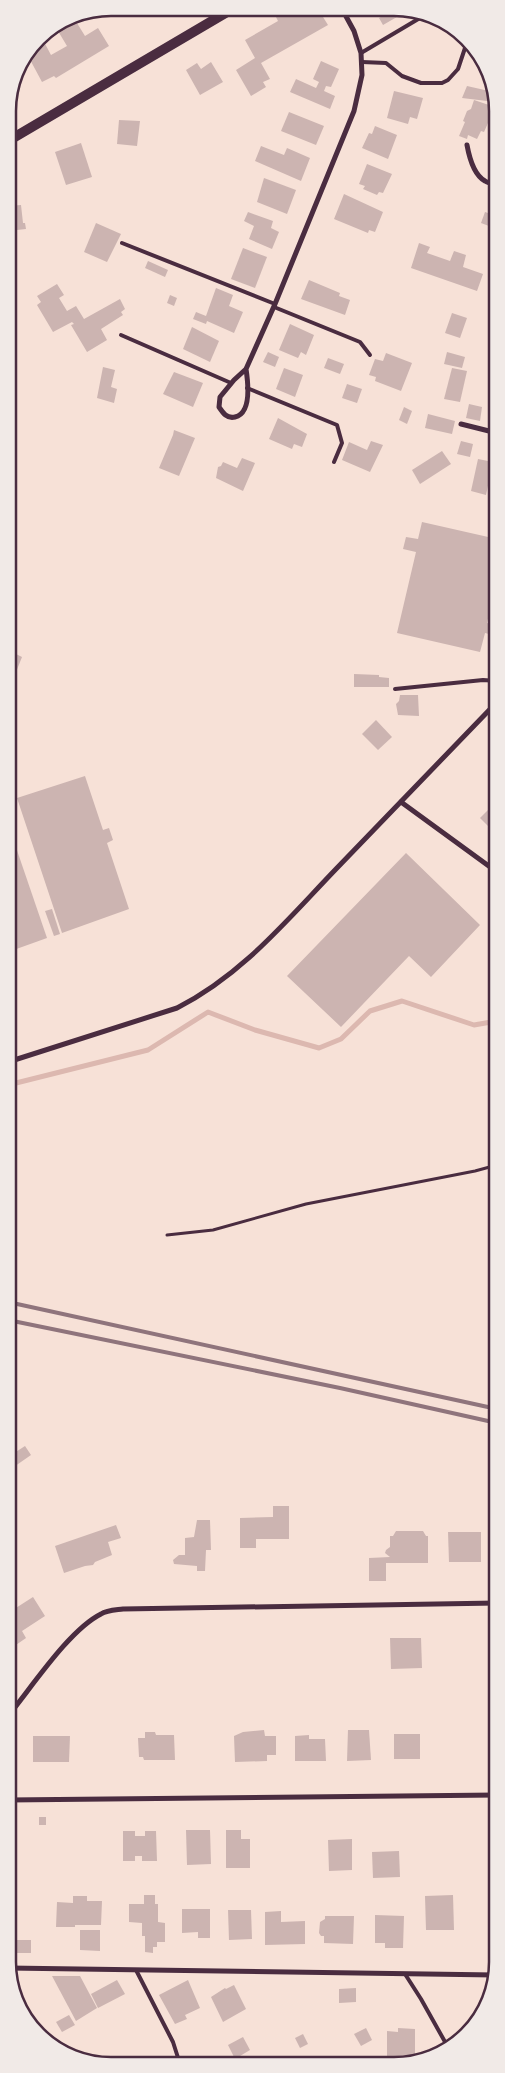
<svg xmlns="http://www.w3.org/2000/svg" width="505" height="2073" viewBox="0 0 505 2073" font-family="Quicksand,sans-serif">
<rect width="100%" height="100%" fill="#f7e1d7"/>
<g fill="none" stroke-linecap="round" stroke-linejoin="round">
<path stroke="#dcb8b0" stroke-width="5" d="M8,1085L148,1050L208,1012L255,1030L319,1048L341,1039L370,1011L402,1001L474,1025L497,1021"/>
</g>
<g fill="#ccb4b1">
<path d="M290,9H318L328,25L261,63L270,79L263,82L266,87L251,96L236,70L255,58L245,40L278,21L276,17Z"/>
<path d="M387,9L409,10L383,25L379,18L388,12Z"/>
<path d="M72,15L85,36L98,28L109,46L56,78L54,76L42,82L27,54L32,46L43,40L51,55L67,46L55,26Z"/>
<path d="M321,61L339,69L331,87L326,86L324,91L335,96L330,109L290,92L296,79L316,88L319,82L313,79Z"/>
<path d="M211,62L223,82L200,95L186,70L197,63L201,69Z"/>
<path d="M467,86L489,91L487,101L462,98Z"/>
<path d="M394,91L423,98L417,119L410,117L408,124L387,118Z"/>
<path d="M474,100L495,107L484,132L481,131L477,139L468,135L467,139L459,136L465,122L463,121L467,111L471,109Z"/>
<path d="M289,112L324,126L316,145L281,131Z"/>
<path d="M119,120L140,121L137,146L117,144Z"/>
<path d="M375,126L397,135L388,159L362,148L369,133L372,134Z"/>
<path d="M81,143L92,177L66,185L55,152Z"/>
<path d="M261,146L284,155L287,148L310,158L301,181L255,161Z"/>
<path d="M367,164L392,174L383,193L379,192L377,195L363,189L365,186L359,184Z"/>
<path d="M264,178L296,190L287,214L257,202Z"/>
<path d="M344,194L383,212L375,232L369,230L368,233L334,219Z"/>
<path d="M21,205L23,223H25L26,229L8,231V206Z"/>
<path d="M248,212L273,221L271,228L279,232L272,249L249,239L254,226L244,221Z"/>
<path d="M485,212L497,216V229L481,223Z"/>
<path d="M96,223L121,234L107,262L84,252Z"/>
<path d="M419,243L430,247L427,253L450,261L454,251L466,255L463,267L483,274L477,291L411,268Z"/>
<path d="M243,248L267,257L255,288L231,279Z"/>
<path d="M148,261L168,270L165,277L145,268Z"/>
<path d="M309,280L340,293L339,296L350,300L345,315L301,299Z"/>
<path d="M57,284L64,295L59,298L67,311L76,306L84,319L120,299L125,309L121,312L123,315L101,329L107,340L87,352L71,325L74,324L72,322L53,332L37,305L41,302L37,296Z"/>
<path d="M216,288L233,295L229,306L243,312L234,333L207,321L206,324L193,319L196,312L206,316Z"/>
<path d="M170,295L177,298L174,306L167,303Z"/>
<path d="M452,313L467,318L460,338L445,333Z"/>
<path d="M290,324L314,335L306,355L301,352L298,358L279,350Z"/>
<path d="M192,327L219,341L210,362L183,349Z"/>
<path d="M268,352L279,357L275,367L263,362Z"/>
<path d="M447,352L465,357L462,368L444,364Z"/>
<path d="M386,353L412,363L401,391L375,381L376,377L369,375L375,359L383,361Z"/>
<path d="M328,358L344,364L340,374L324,368Z"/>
<path d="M103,367L115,370L111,387L117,389L114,403L97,398Z"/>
<path d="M284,368L303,375L295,397L276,389Z"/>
<path d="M452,368L467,371L460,402L444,399Z"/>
<path d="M174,372L203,383L193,407L163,394Z"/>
<path d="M347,384L362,389L357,403L342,398Z"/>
<path d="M469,404L482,407L480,421L466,418Z"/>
<path d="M404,407L412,411L407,424L399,420Z"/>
<path d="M428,414L455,421L452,434L425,428Z"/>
<path d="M278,418L307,434L302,447L294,444L292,449L269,439Z"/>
<path d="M174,430L195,438L179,476L159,468L173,435Z"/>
<path d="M371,441L383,445L370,472L342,460L349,442L367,450Z"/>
<path d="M461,441L473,444L470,457L457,454Z"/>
<path d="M442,451L451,464L420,484L412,470Z"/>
<path d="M242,458L255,463L243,491L216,478L218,467L221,466L223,462L237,468Z"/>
<path d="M478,459L493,462L486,495L471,491Z"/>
<path d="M422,522L497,539V597L493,596L487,623L497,625V636L485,633L480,652L397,633L416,552L403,549L406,537L418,539Z"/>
<path d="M8,650L22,657L14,677L8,674Z"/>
<path d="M354,674L379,675V677L389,678V687H354Z"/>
<path d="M400,695H418L419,716L398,715L396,704L399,701Z"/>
<path d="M376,720L392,737L378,750L362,734Z"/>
<path d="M85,776L103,830L109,828L113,840L107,843L129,909L62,933L17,798Z"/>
<path d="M497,801V835L480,818Z"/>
<path d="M8,824L47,938L8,952Z"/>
<path d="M406,853L480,925L431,977L409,956L341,1027L287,976Z"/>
<path d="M52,909L60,934L54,936L45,911Z"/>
<path d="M25,1446L31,1455L8,1471V1457Z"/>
<path d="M273,1506H289V1539H256V1548H240V1518L273,1517Z"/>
<path d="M197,1520H210L211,1550H206L205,1571H197V1566L174,1564L173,1560L179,1555H185V1538L194,1537Z"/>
<path d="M116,1525L121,1538L108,1542L112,1555L95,1562L93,1565L85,1566L64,1573L55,1546Z"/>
<path d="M396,1531H423L426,1536H428V1563H386V1581H369V1558L390,1557L385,1553L386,1550L390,1547V1536H393Z"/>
<path d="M448,1532H481V1562H449Z"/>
<path d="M33,1597L45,1616L22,1631L26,1638L13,1647L8,1639V1613Z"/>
<path d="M390,1638H421L422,1668L391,1669Z"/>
<path d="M264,1730L265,1736H276V1755H267V1761L235,1762L234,1736L243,1732Z"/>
<path d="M348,1730H369L371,1760L347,1761Z"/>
<path d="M145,1732H155L156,1735H174L175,1760H144L143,1757H139L138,1738H145Z"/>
<rect x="394" y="1734" width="26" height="25"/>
<path d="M309,1735V1739H325L326,1761H295V1736Z"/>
<path d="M33,1736H70L69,1762H33Z"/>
<rect x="39" y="1817" width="7" height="8"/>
<path d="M186,1830H210L211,1864L187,1865Z"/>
<path d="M226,1830H241V1839H250V1868H226Z"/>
<path d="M123,1831H135V1836H145V1831H156L157,1861H142V1856H135V1861H123Z"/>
<path d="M352,1839V1870L329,1871L328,1840Z"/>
<path d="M399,1851L400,1877L373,1878L372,1852Z"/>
<path d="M144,1895H155V1904H158V1922L165,1923V1942H157V1947H153V1953L145,1952V1936H142V1923L129,1922V1904H144Z"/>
<path d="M453,1895L454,1930H426L425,1896Z"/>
<path d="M73,1896H87V1901H102L101,1925H75V1927H56L57,1902L73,1903Z"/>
<path d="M182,1909H210V1938H198V1932L182,1933Z"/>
<path d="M228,1910H251L252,1939L229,1940Z"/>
<path d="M281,1911V1922L305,1921V1944L265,1945V1912Z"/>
<path d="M375,1915L404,1916L403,1948H385V1943H375Z"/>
<path d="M325,1916H354L353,1944L324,1943V1936H321L319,1933L320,1922L325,1919Z"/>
<path d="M80,1930H100V1951L80,1950Z"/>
<rect x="13" y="1940" width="18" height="13"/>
<path d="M52,1976H80L97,2008L76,2021Z"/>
<path d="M117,1980L125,1994L98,2008L91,1994Z"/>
<path d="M188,1980L200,2008L185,2015L187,2019L175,2024L159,1995Z"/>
<path d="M234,1985L246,2009L223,2022L211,1997L225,1988L226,1989Z"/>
<path d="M356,1988V2002L339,2003V1989Z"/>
<path d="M69,2015L75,2025L62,2032L56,2022Z"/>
<path d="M366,2028L372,2040L361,2046L354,2034Z"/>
<path d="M398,2028L415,2029V2059H387V2031L398,2032Z"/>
<path d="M303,2034L308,2044L300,2048L295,2038Z"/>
<path d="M243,2037L250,2050L235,2059L228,2045Z"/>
</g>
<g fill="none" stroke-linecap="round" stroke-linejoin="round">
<path stroke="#4a2c40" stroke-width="3" d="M167,1235L213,1230L306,1204L475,1171L497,1165"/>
<g stroke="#4a2c40" stroke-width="4">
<path d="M361,53L425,15"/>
<path d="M362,62L386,63L402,76L421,83H442L448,80L458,69L468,39"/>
<path d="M122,243L275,304"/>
<path d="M274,307L360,342L370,355"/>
<path d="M121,335L231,383"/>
<path d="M247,388L337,425L342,443L334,462"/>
<path d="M395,689L483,680L497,681"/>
<path d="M136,1970L173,2042L180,2064"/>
<path d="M405,1974L421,1999L449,2049"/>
</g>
<g stroke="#4a2c40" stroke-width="5">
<path d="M467,145C469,156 474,175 485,181C488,183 493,184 497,185"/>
<path d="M246,369C248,382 252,413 235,417C227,419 223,413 219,407L220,397L234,380L246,369L275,304L354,111L362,75L361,53L354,31L342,9"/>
<path d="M461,424L497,433"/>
<path d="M401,802L497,872"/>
<path d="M8,1062L177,1008C242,975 286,921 336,869C390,813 443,758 497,702"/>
<path d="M8,1716C32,1687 69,1630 101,1614C107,1610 116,1610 123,1609L497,1603"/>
<path d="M8,1800L497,1795"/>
<path d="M8,1968L495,1975"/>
</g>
<path stroke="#4a2c40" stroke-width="10" d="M8,141L234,8"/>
<g stroke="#8f747c" stroke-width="4">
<path d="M8,1302L497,1409"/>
<path d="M8,1320L340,1388L497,1423"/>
</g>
</g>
<path d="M0 0H505V2073H0ZM111 16H394A95 95 0 0 1 489 111V1962A95 95 0 0 1 394 2057H111A95 95 0 0 1 16 1962V111A95 95 0 0 1 111 16Z" fill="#f1eae7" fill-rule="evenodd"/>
<path fill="none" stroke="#4a2c40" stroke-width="2.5" d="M111 16H394A95 95 0 0 1 489 111V1962A95 95 0 0 1 394 2057H111A95 95 0 0 1 16 1962V111A95 95 0 0 1 111 16Z"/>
</svg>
